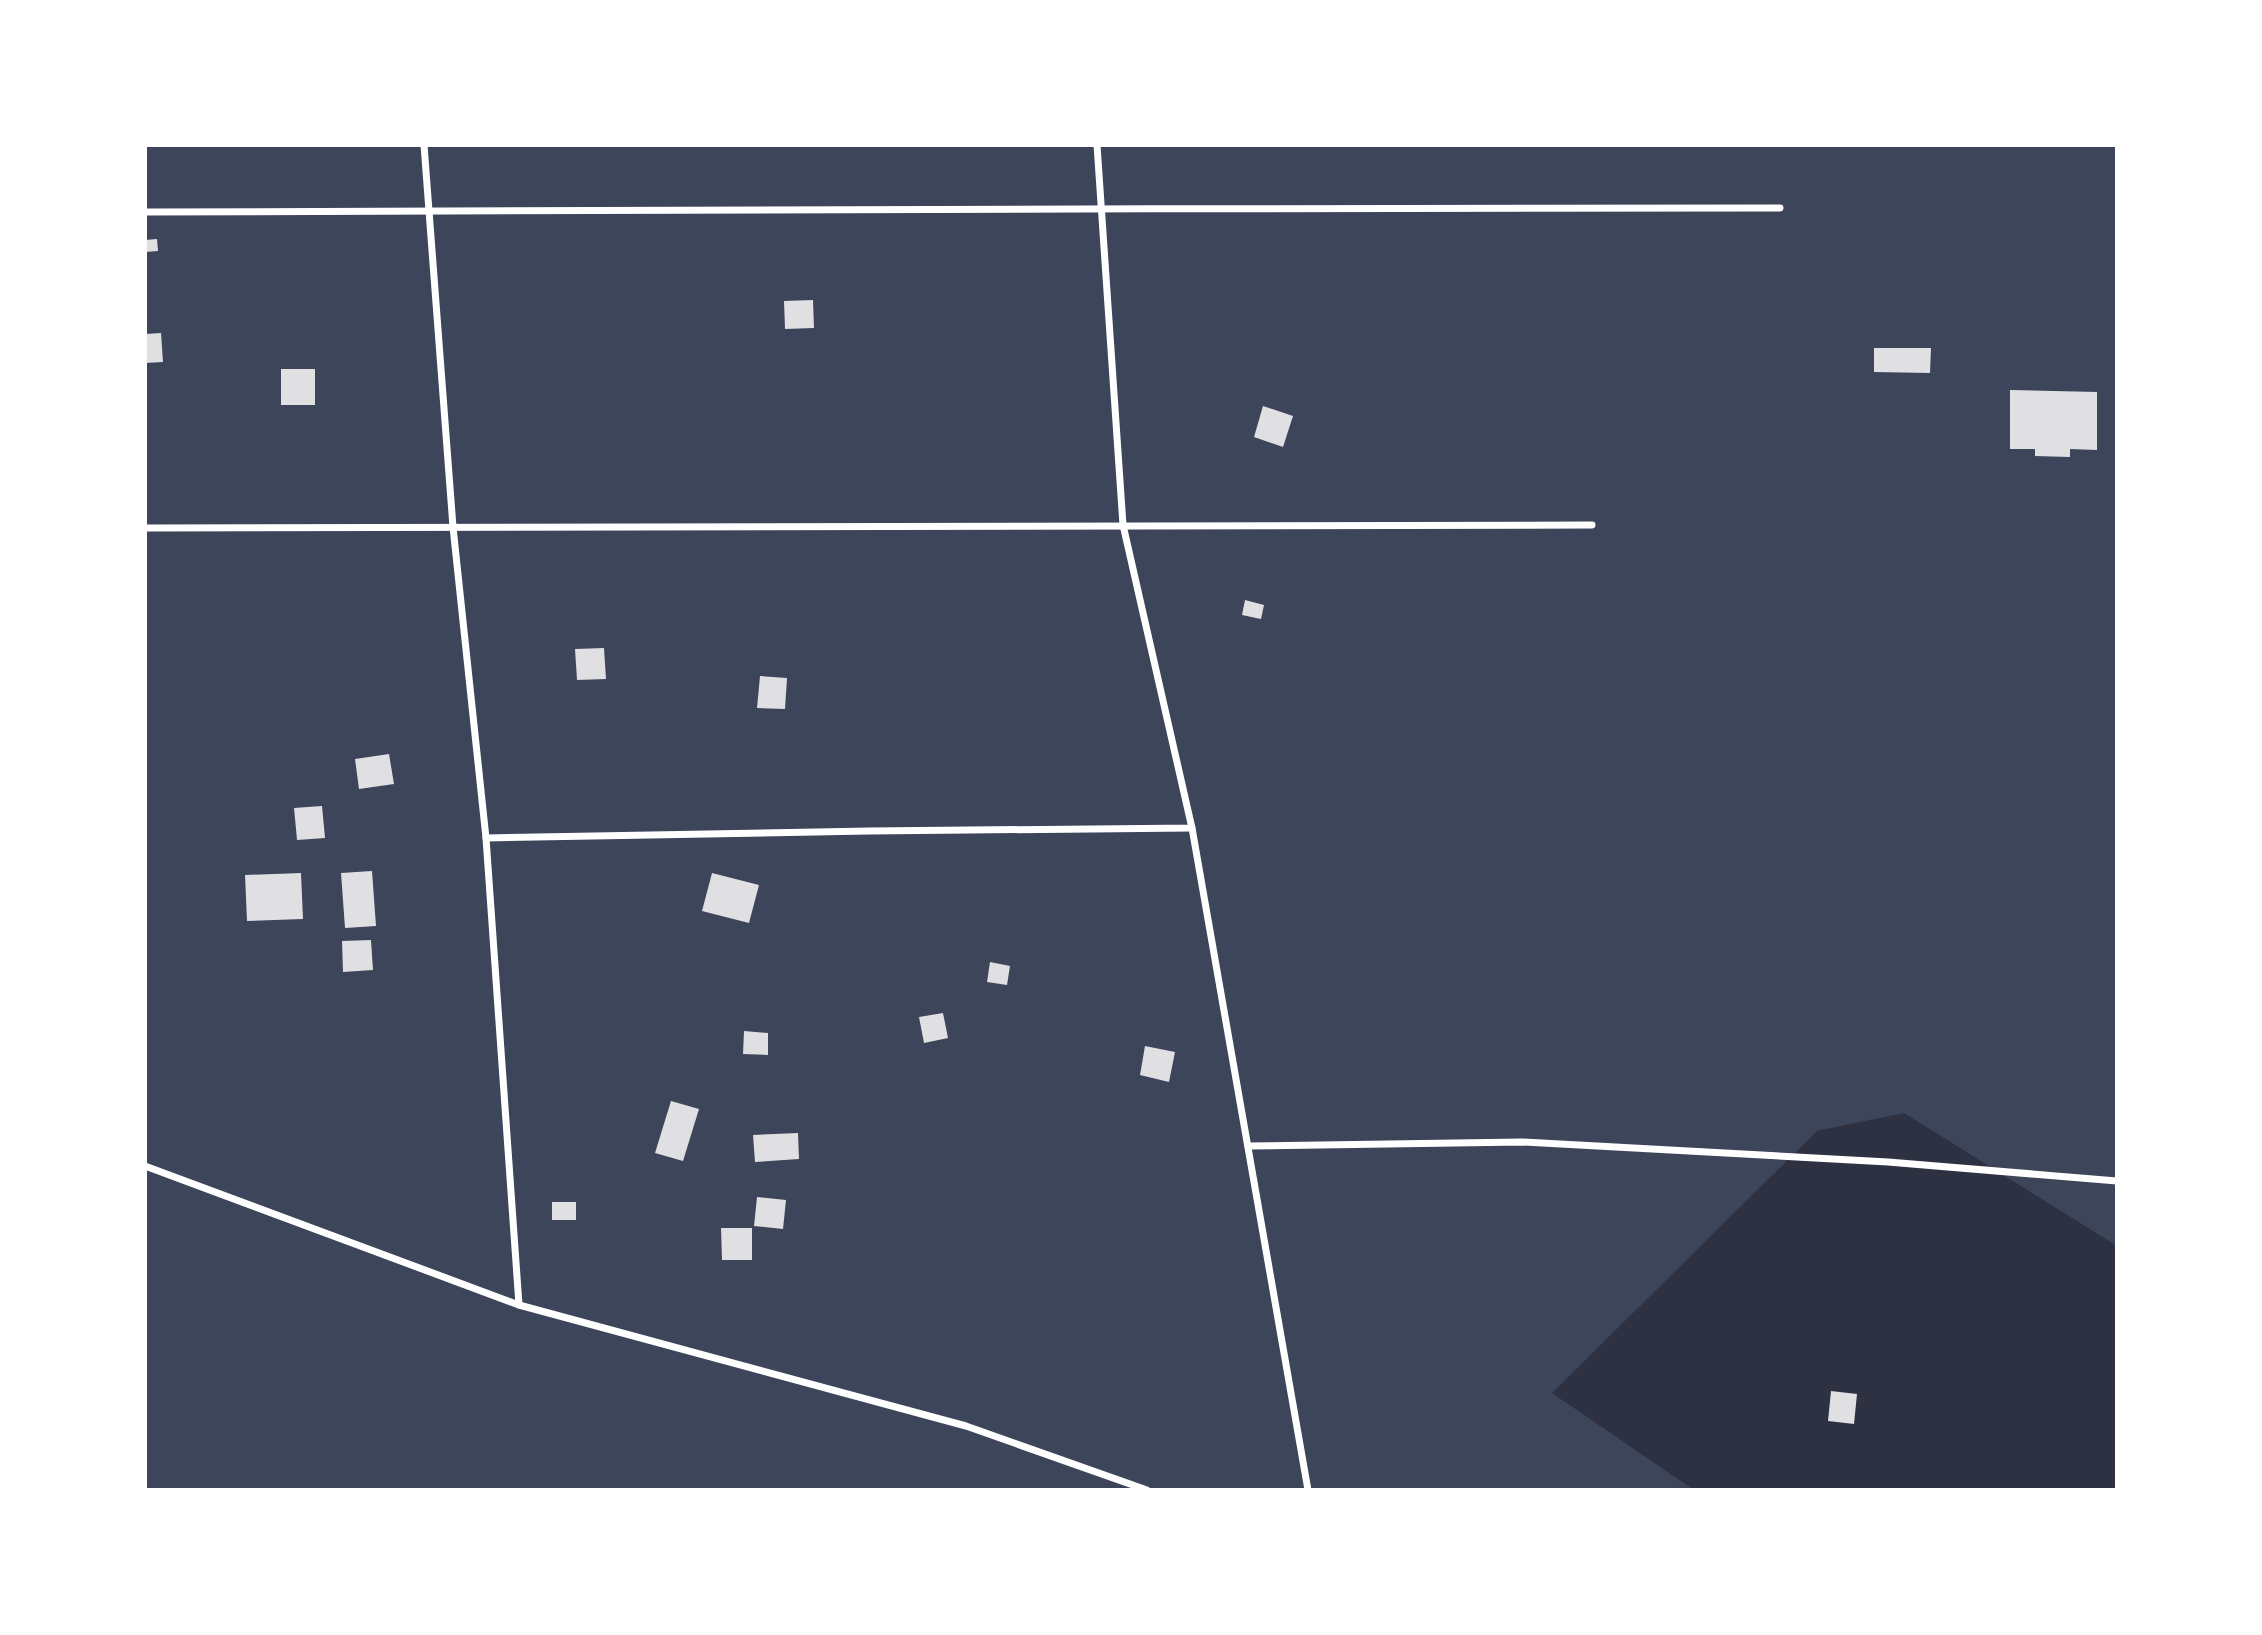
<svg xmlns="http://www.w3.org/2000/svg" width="2262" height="1635" viewBox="0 0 2262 1635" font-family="'Source Sans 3',sans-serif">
<rect width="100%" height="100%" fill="#2d3142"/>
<path fill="#3c4559" d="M145,145H2117V1246L1904,1113L1817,1131L1552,1393L1694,1490H145Z"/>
<g fill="#e0e0e3">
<path d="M157,239L158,251L145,252V240Z"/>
<path d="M813,300L814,328L785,329L784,301Z"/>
<path d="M161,333L163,362L145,363V334Z"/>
<path d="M1874,348H1931L1930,373L1874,372Z"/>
<rect x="281" y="369" width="34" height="36"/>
<path d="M2010,390L2097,392V450L2070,449V457L2035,456V449H2010Z"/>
<path d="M1263,406L1293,416L1283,447L1254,437Z"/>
<path d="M1245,600L1264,605L1261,619L1242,615Z"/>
<path d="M604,648L606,679L577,680L575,649Z"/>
<path d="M760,676L787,678L785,709L757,708Z"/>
<path d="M389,754L394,784L359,789L355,759Z"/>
<path d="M322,806L325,838L297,840L294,808Z"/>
<path d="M372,871L376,926L345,928L341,873Z"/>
<path d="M301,873L303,919L247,921L245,875Z"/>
<path d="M712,873L759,885L749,923L702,911Z"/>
<path d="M371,940L373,970L343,972L342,941Z"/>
<path d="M990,962L1010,966L1007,985L987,982Z"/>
<path d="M943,1013L948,1038L924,1043L919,1017Z"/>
<path d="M744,1031L768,1033V1055L743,1054Z"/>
<path d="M1145,1046L1175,1052L1169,1082L1140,1075Z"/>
<path d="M671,1101L699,1109L683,1161L655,1153Z"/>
<path d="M798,1133L799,1159L755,1162L753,1135Z"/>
<path d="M757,1197L786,1200L783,1229L754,1226Z"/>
<rect x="552" y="1202" width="24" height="18"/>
<path d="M721,1228H752V1260H722Z"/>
<path d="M1831,1391L1857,1394L1854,1424L1828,1421Z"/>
</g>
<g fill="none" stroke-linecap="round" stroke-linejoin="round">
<g stroke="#fff" stroke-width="7">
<path d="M424,145L453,527L486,838L519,1305"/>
<path d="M145,212C690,207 1235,210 1780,208"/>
<path d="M145,528L1592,525"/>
<path d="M1192,828L1308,1490"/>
<path d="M486,838L869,831L1192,828L1123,525L1097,145"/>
<path d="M1248,1146L1522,1142L1888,1162L2117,1181"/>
<path d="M145,1166L519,1305L966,1426L1147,1490"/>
</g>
</g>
<rect width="2262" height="1635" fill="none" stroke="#ffffff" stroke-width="294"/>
</svg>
